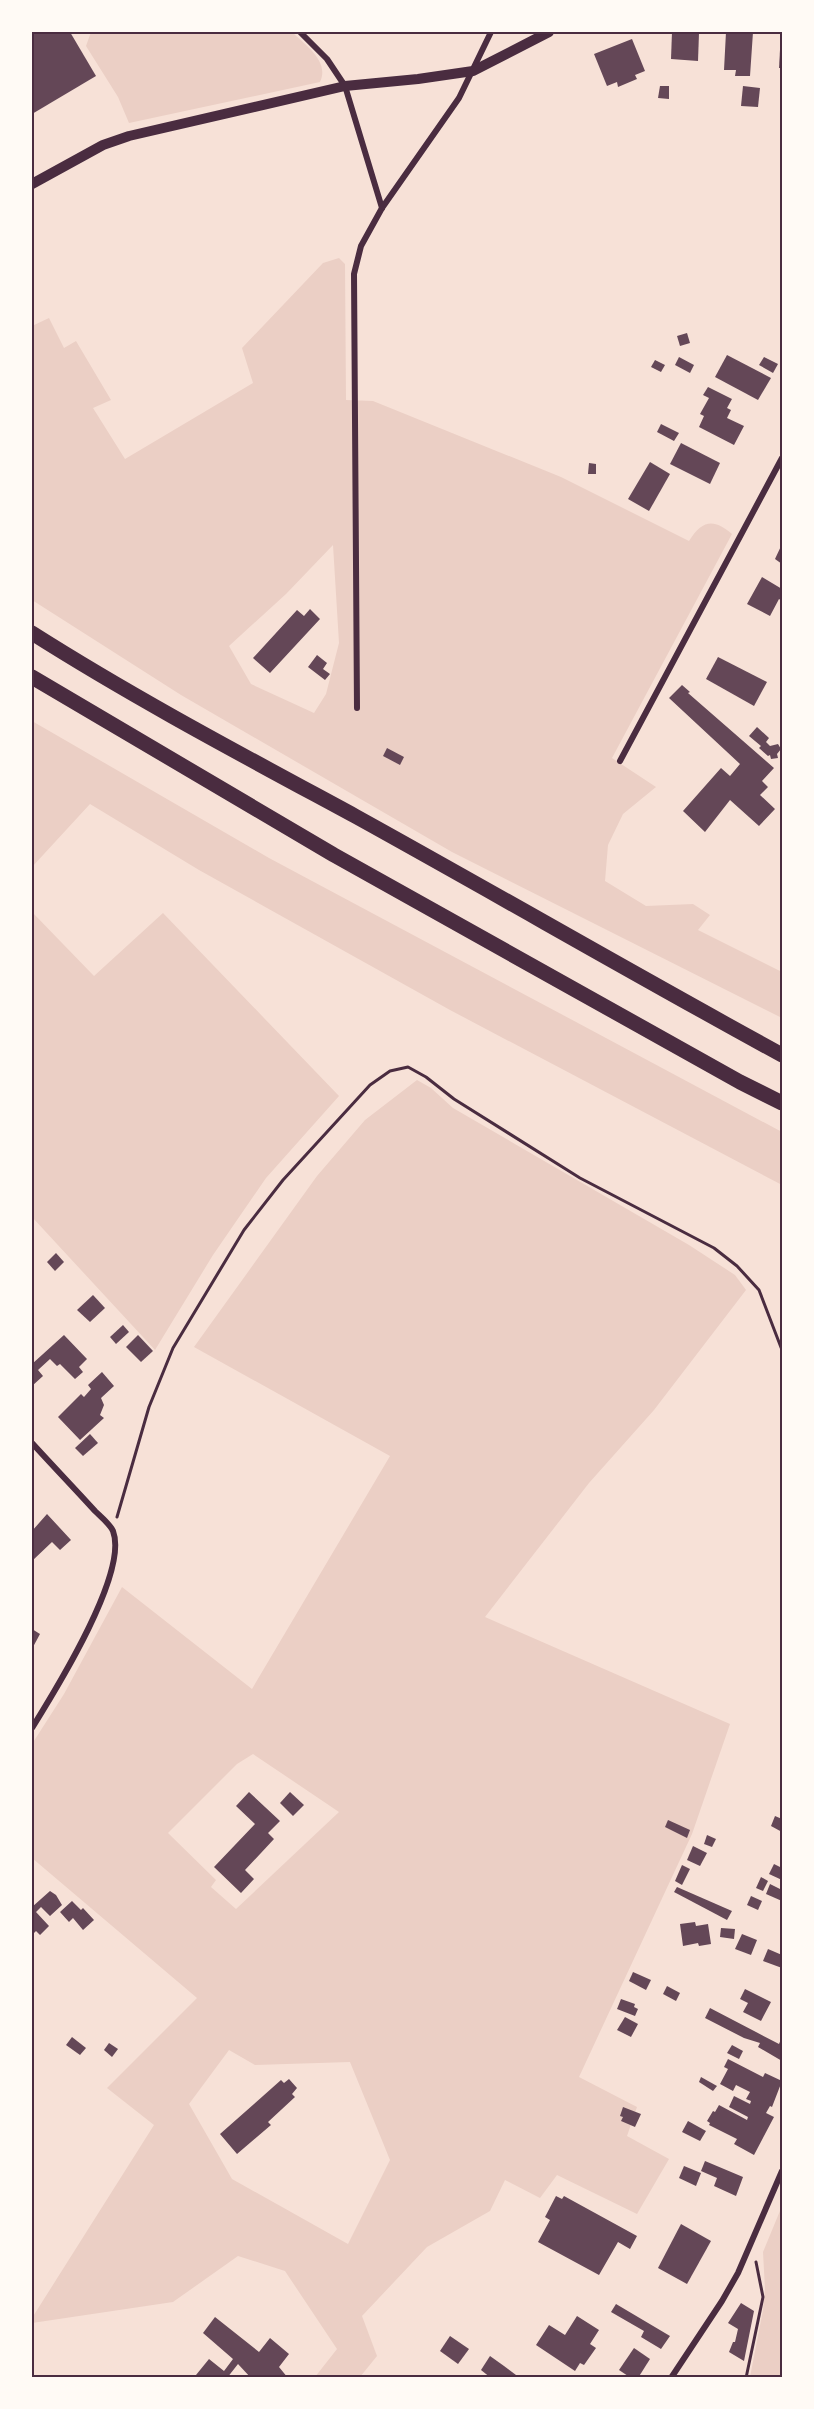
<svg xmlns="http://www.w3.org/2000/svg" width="814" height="2409" viewBox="0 0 814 2409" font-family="'PT Sans Narrow',sans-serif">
<rect width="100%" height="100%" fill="#f7e1d7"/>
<g fill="#ebcfc5" fill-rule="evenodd">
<path d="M91,32H292C305,45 330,61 320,82L129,123L118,97L86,46Z"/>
<path d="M339,258L345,264L346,400L373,401L561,477L689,541C702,520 714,518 732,534L612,758L656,787L623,814L608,845L605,881L646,906L693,904L710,915L698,930L782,972V1018L452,852L181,695L32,600V326L49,318L64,348L76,341L111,400L93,408L125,459L253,383L242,348L323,263ZM333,545L339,643L326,694L314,713L251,684L229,646L286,594Z"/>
<path d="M32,721L269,858L782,1132V1185L450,1010L199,870L90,804L32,867Z"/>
<path d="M32,912L94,976L163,913L339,1096L266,1178L213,1255L155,1350L32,1217Z"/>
<path d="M417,1080L431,1088L453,1108L689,1245L735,1275L746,1290L654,1410L589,1483L485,1617L730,1724L692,1834L579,2077L637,2107L627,2136L669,2159L637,2214L557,2175L540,2198L505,2180L490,2211L427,2247L362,2316L377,2356L360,2377H315L337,2349L285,2271L238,2256L173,2302L32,2323V2318L154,2125L107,2088L197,1998L32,1858V1744L64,1694L122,1587L252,1689L390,1456L194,1347L317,1176L365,1120ZM253,1754L339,1812L236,1909L211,1887L216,1880L168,1833L237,1764ZM229,2050L255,2065L350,2062L390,2160L348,2244L232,2179L189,2104Z"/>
<path d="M782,2206V2377H750L763,2310L765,2289L763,2252Z"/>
</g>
<g fill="#644757">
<path d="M32,32H70L96,76L32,114Z"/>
<path d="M672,32L699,33L698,61L671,59Z"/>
<path d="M726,32H753L750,76H735L736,70H724Z"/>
<path d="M781,32H782V68H779Z"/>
<path d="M632,39L645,71L635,75L637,79L618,87L617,82L607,86L594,54Z"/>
<path d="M660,86H669V99L658,98Z"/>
<path d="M743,86L760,88L758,107L741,106Z"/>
<path d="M687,333L690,343L680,346L677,336Z"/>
<path d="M727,355L771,378L758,400L715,377Z"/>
<path d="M679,357L694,365L690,373L675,365Z"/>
<path d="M764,357L778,364L773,373L759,365Z"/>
<path d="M655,360L665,365L661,372L651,367Z"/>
<path d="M708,387L732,399L727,408L731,410L727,418L744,426L734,445L699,427L704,416L700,414L709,398L703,395Z"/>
<path d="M661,424L679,433L674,441L657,432Z"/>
<path d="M681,443L720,463L710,484L670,464Z"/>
<path d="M650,462L670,474L649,511L628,499Z"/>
<path d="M589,463L596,464V474H588Z"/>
<path d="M782,544V564L775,559Z"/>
<path d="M762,577L782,589V601L779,599L770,616L747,604Z"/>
<path d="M310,609L320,619L270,673L253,658L297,610L304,616Z"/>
<path d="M317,655L327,663L323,669L330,674L325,680L308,667Z"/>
<path d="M718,657L767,682L754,706L706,679Z"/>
<path d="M682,685L690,692L688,693L774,768L762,781L768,787L760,795L775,809L759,826L730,800L705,832L683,811L721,768L730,776L740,764L669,698Z"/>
<path d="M757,727L769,738L766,742L770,746L778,744L781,749L777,754L778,758L771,759L770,755L768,756L759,748L761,746L749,736Z"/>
<path d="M387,748L404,757L400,765L383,756Z"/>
<path d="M56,1253L64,1262L55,1271L47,1262Z"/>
<path d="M93,1295L105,1308L90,1322L77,1310Z"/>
<path d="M123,1325L129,1332L116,1344L110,1337Z"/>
<path d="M64,1335L87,1359L79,1367L83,1372L75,1379L60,1364L57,1366L50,1359L38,1370L43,1376L32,1386V1364Z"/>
<path d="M138,1335L153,1351L141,1362L126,1347Z"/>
<path d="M102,1372L114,1386L101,1398L104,1405L100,1415L104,1418L80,1440L58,1417L81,1394L84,1397L91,1389L88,1385Z"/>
<path d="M90,1434L98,1443L83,1456L75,1448Z"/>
<path d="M47,1514L71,1540L60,1550L52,1542L32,1561V1531Z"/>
<path d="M32,1629L40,1634L33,1647L32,1646Z"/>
<path d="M249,1792L280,1821L268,1833L274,1839L245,1870L254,1879L241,1893L214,1867L255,1824L236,1806Z"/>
<path d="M290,1792L304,1805L293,1816L280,1803Z"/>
<path d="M775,1816L782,1819V1832L771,1826Z"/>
<path d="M668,1820L690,1830L687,1838L665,1827Z"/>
<path d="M707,1835L716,1839L712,1847L704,1844Z"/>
<path d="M693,1846L707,1853L700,1866L687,1860Z"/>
<path d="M774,1864L782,1868V1880L769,1874Z"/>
<path d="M682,1865L690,1869L682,1885L675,1881Z"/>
<path d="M761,1877L768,1881L763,1891L756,1888Z"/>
<path d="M770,1884L782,1890V1901L766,1894Z"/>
<path d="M677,1887L732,1911L727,1920L674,1892Z"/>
<path d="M50,1891L56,1895L62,1905L50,1916L41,1907L36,1912L49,1926L40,1935L36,1931L32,1935V1907Z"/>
<path d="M751,1896L762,1901L758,1910L747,1905Z"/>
<path d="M72,1901L81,1910L83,1908L94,1920L83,1930L73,1918L69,1922L60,1912Z"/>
<path d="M695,1922L696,1926L708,1924L711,1944L699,1946L698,1943L683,1946L680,1924Z"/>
<path d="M721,1928L735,1929L734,1939L720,1937Z"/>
<path d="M742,1934L757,1940L751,1955L735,1949Z"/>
<path d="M768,1949L782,1955V1968L763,1961Z"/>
<path d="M633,1972L651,1980L646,1990L629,1981Z"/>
<path d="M667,1986L680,1993L676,2001L663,1994Z"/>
<path d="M745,1989L771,2002L761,2021L743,2012L748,2003L740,1999Z"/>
<path d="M621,1999L635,2004L634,2007L638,2009L635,2016L617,2009Z"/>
<path d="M710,2008L779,2044L782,2037V2061L758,2047L760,2043L744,2038L705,2018Z"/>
<path d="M625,2017L638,2024L631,2037L617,2030Z"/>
<path d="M72,2037L86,2048L80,2055L66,2045Z"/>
<path d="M109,2043L118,2049L112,2057L104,2050Z"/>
<path d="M732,2045L743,2051L739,2059L727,2053Z"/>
<path d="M728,2059L763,2077L765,2073L782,2081L772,2107L770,2106L766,2113L774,2117L754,2155L734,2144L737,2139L709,2125L710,2123L707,2121L713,2111L715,2112L719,2105L747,2120L748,2117L729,2107L734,2096L750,2104L751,2101L746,2099L750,2092L736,2085L733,2091L720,2084L728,2069L724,2067Z"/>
<path d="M701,2077L717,2086L713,2091L699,2082Z"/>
<path d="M289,2079L297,2088L292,2094L295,2097L268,2122L271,2125L237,2154L220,2134L281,2080L284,2083Z"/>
<path d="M623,2107L641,2114L635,2127L621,2121L623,2117L620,2116Z"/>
<path d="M688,2121L706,2131L700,2141L682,2132Z"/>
<path d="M705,2161L743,2177L736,2196L714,2186L717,2178L701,2171Z"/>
<path d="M684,2166L701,2173L696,2186L679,2178Z"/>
<path d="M556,2196L562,2199L564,2196L637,2236L630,2249L618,2242L599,2275L538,2242L550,2220L545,2217Z"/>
<path d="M681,2224L711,2241L687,2284L658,2268Z"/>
<path d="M741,2303L754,2311L744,2361L729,2352L733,2342H735L738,2329L728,2323Z"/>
<path d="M616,2304L670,2336L661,2349L641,2337L644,2331L611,2312Z"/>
<path d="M577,2316L599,2330L590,2344L596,2348L584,2365L580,2363L575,2371L536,2345L549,2325L565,2335Z"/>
<path d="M215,2317L259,2352L270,2338L289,2354L279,2367L288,2378H251L238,2364L227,2378H199L196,2375L209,2359L224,2371L233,2359L203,2333Z"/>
<path d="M450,2336L469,2349L458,2364L440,2351Z"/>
<path d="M634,2348L650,2359L638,2378H631L619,2370Z"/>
<path d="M490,2356L504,2366L520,2378H491L481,2370Z"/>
</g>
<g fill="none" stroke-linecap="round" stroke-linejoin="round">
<g stroke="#4a2c40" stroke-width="3">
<path d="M117,1517L149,1407L173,1348L244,1230L283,1180L370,1085L390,1071L408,1067L426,1077L454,1099L580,1178L714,1248L737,1266L759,1290L782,1350"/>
<path d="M746,2378L763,2297L756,2262"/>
</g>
<g stroke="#4a2c40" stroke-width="6">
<path d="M300,32L327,59L345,86L382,208"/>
<path d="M357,708L354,274L361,246L382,208L459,98L491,32"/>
<path d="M620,761L782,458"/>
<path d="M32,1443C53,1466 74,1488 95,1511C100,1516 110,1524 113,1531C129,1573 55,1691 32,1728"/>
<path d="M671,2378L722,2301L738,2273L782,2171"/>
</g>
<path stroke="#4a2c40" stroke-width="10" d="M32,184L103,145L129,136L345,86L418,79L473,71L549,32"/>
<g stroke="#4a2c40" stroke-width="15">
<path d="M32,633C136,699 246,757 355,816C498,895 639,977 782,1055"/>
<path d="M32,677L334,855L740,1082L782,1103"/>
</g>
</g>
<rect width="814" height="2409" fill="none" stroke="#fffaf5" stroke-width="66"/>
<rect x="33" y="33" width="748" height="2343" fill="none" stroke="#4a2c40" stroke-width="2"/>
</svg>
